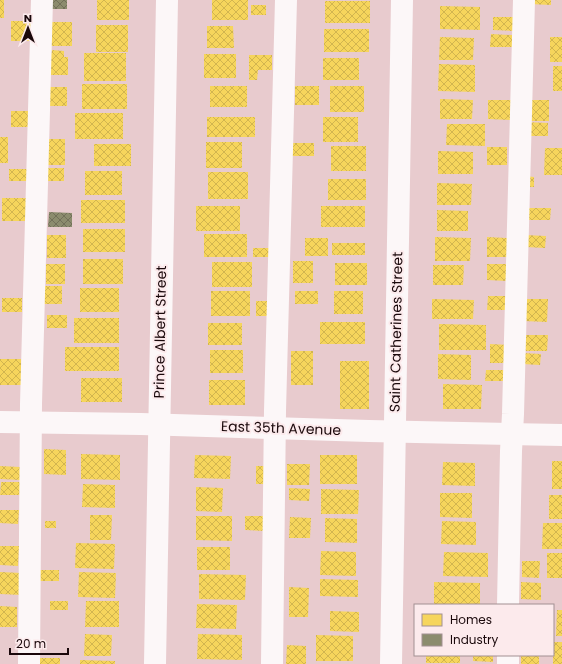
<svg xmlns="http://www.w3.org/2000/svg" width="562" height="664" viewBox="0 0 562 664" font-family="Poppins,sans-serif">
<defs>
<pattern id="homes-cross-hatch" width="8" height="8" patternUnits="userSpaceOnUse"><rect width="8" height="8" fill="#f6d55c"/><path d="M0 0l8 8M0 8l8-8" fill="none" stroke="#d2b54f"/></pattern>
<pattern id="industry-cross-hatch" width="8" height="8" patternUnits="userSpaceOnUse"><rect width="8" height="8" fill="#8c8c6e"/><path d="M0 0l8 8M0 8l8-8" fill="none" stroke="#727059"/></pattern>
</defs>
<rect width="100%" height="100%" fill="#e8cbce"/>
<g fill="url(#homes-cross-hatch)">
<rect x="0" y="0" width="4" height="18"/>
<rect x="97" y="0" width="32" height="20"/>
<rect x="212" y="0" width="36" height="20"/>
<path d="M529,0H551V5L529,4Z"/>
<rect x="325" y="1" width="45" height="22"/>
<rect x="251" y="5" width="15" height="10"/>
<path d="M440,6L480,7V30L440,29Z"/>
<path d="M25,15H31V41H11V21H25Z"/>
<path d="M493,17H513V31L493,30Z"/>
<path d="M52,22H72V46H51Z"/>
<rect x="96" y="25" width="32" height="27"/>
<path d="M207,26H233L234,48H207Z"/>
<rect x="324" y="29" width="45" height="23"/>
<path d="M491,34L512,35V47H490Z"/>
<path d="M440,37L474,38L473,60H439Z"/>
<rect x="550" y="37" width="12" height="25"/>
<path d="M52,50L64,51V57H68V75H46Z"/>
<rect x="84" y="53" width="42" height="28"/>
<rect x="204" y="54" width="32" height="24"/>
<path d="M249,55H272V70H258L257,80H249Z"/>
<rect x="323" y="58" width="36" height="22"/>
<path d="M439,64L475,65V92L438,91Z"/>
<rect x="553" y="66" width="9" height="25"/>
<rect x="82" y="84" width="45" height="25"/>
<rect x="210" y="86" width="37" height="21"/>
<rect x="295" y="86" width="24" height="19"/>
<rect x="330" y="86" width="34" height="26"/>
<rect x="47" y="87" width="20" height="19"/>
<path d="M440,99L473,100L472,119H440Z"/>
<path d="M488,100H511L510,120L488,119Z"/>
<path d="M527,100H549V121H526Z"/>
<rect x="11" y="111" width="20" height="16"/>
<rect x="75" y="113" width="48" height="26"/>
<rect x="207" y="117" width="48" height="20"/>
<rect x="323" y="117" width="35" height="25"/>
<path d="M526,122L548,123V136H526Z"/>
<path d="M447,124H485V146L446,145Z"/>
<rect x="0" y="137" width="8" height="26"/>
<rect x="47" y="139" width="18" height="26"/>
<rect x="206" y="142" width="36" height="26"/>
<rect x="291" y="143" width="23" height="13"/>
<rect x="94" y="144" width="37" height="22"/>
<rect x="331" y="146" width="35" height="25"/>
<rect x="487" y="147" width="20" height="18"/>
<path d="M545,148H562V175H544Z"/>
<path d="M438,151L473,152V174H438Z"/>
<rect x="44" y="168" width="20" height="13"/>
<rect x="9" y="169" width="19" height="12"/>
<rect x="85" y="171" width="37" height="24"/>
<rect x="208" y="172" width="40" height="27"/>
<path d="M526,176L534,177V187H526Z"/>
<rect x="328" y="179" width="38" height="21"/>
<path d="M437,183L472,184L471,205H437Z"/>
<rect x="2" y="198" width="25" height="23"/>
<rect x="81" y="200" width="44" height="23"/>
<rect x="196" y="206" width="44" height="25"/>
<rect x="321" y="206" width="44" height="21"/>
<path d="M529,208H551L550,220H529Z"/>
<path d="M437,210L468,211V231H437Z"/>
<rect x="83" y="229" width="42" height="23"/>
<rect x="204" y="234" width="43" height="23"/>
<rect x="47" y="235" width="19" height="23"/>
<path d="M525,235L546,236L545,248L525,247Z"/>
<path d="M435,237L471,238L470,261H435Z"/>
<path d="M487,237L507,238V257H487Z"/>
<rect x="305" y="238" width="23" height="18"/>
<rect x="332" y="243" width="33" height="12"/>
<rect x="253" y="248" width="18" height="9"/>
<rect x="83" y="259" width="40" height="25"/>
<rect x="293" y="261" width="20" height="22"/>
<rect x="212" y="262" width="40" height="25"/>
<rect x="335" y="263" width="32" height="22"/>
<rect x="46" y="264" width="19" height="20"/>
<path d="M487,264H507V281L487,280Z"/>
<path d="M433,265H464L463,285H433Z"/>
<rect x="42" y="286" width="20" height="18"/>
<rect x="80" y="288" width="39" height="24"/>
<rect x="211" y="291" width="39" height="25"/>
<rect x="295" y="291" width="23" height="13"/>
<rect x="334" y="291" width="29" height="23"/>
<path d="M488,296H508L507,310H487Z"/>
<rect x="2" y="298" width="20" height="14"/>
<path d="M432,299L474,300L473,319H432Z"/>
<path d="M523,299H548L547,322L523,321Z"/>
<rect x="256" y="301" width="16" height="15"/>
<rect x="47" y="315" width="20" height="13"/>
<rect x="74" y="318" width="45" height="25"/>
<rect x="320" y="322" width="45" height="22"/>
<rect x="208" y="323" width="34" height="22"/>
<path d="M439,324L486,325V350H439Z"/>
<path d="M524,335H548L547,351H523Z"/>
<path d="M490,344L510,345V363H490Z"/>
<rect x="65" y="347" width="54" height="24"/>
<rect x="210" y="350" width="33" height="23"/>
<rect x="291" y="351" width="22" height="34"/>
<path d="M523,353L541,354L540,365L522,364Z"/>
<path d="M438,354L471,355V380L438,379Z"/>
<rect x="0" y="359" width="21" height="26"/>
<rect x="340" y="361" width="29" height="48"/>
<path d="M486,370H506L505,381H485Z"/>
<rect x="81" y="378" width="41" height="24"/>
<rect x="209" y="380" width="36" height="25"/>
<path d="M443,384L482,385L481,409H443Z"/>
<path d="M44,449L66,450V475L44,474Z"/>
<path d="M81,454L120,455V480L81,479Z"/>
<path d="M195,455L231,456L230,479L194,478Z"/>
<rect x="320" y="455" width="37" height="29"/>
<rect x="552" y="461" width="10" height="28"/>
<path d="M443,462L475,463V486L442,485Z"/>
<path d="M287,464H310L309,485H287Z"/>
<path d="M0,466L20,467V480L0,479Z"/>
<rect x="256" y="466" width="13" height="18"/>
<path d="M1,482H20V495H0Z"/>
<path d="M83,484L115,485V508L82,507Z"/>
<path d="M196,487L223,488L222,512L196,511Z"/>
<path d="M289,488L310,489L309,501L289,500Z"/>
<path d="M321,489L359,490L358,514H321Z"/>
<path d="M440,493H472V518L440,517Z"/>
<rect x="549" y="495" width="13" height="24"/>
<path d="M0,510H19L18,524L0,523Z"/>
<path d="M90,515H112L111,540H90Z"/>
<path d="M196,516H232V541L196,540Z"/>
<path d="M245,516H265L264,531L245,530Z"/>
<path d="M290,517L311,518L310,538H289Z"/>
<path d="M325,518L357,519V543L325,542Z"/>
<rect x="45" y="521" width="11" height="7"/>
<path d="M442,521L476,522V545L441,544Z"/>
<path d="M543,523H562V549H542Z"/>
<path d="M76,543L115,544L114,569L75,568Z"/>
<path d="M0,546H19L18,566L0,565Z"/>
<rect x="197" y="547" width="33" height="23"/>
<path d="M321,551L356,552V576L320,575Z"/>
<path d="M444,552L488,553V577L443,576Z"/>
<rect x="547" y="553" width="15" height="25"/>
<path d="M522,561H540L539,578L522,577Z"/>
<path d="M40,570H59V581H39Z"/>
<path d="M0,572L22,573L21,595L0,594Z"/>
<path d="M79,572L116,573L115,598L78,597Z"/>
<path d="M199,574L246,575L245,600L199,599Z"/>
<path d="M320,579L358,580V597L320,596Z"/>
<path d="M434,582L480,583V605L434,604Z"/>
<path d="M521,582L541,583V600L521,599Z"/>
<path d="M289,587L309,588L308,617H289Z"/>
<rect x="50" y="601" width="18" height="9"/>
<path d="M86,601H119V627H85Z"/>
<path d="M197,604L237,605L236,629L196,628Z"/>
<path d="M0,606L17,607V627H0Z"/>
<path d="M557,610H562V636H556Z"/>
<path d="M330,611L359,612V632L330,631Z"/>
<path d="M85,634L112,635L111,656H84Z"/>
<path d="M198,634L242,635V660L197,659Z"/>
<path d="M316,635L353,636V661H316Z"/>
<rect x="553" y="642" width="9" height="22"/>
<path d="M287,645L306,646V664H286Z"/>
<rect x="426" y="655" width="34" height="8"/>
<path d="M473,655H493V662L473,661Z"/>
<rect x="521" y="655" width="18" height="9"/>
<rect x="38" y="658" width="22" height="6"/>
<path d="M80,660L115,661V664H80Z"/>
</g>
<g fill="url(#industry-cross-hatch)">
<rect x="51" y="0" width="16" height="9"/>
<path d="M49,212L72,213V227H48Z"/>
</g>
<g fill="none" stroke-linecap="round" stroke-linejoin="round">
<g stroke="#fcf7f8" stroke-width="22">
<path d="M0,422L141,424L369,431L562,435"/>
<path d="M508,605L511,451L513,414L524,0"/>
<path d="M29,664L31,404L42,0"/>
<path d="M155,664L167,0"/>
<path d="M272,664L275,411L286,0"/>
<path d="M391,664L402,0"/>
<path d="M508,664V655"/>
</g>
</g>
<g text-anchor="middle" stroke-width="4" stroke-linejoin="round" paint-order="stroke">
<g font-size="14" fill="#1a080b" stroke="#fceaec">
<text transform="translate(160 332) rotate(-89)" y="5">Prince Albert Street</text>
<text transform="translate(396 332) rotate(-89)" y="5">Saint Catherines Street</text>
<text transform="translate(281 428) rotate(2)" y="5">East 35th Avenue</text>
</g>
</g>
<rect x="414" y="604" width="140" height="52" fill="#fceaec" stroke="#a29092"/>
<rect x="422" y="614" width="20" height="12" fill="#f6d55c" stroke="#a29092"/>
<text x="450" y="624" font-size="12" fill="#1a080b">Homes</text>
<rect x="422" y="634" width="20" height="12" fill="#8c8c6e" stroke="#a29092"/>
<text x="450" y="644" font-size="12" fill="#1a080b">Industry</text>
<g transform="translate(28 28)" stroke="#fceaec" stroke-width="3" paint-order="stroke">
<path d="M0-3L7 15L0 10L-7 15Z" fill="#1a080b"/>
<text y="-6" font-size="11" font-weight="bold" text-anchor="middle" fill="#1a080b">N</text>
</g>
<path d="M10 648v6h58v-6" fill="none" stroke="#1a080b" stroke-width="2"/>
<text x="16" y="648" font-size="12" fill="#1a080b" stroke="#fceaec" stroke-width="3" paint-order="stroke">20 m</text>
</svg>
